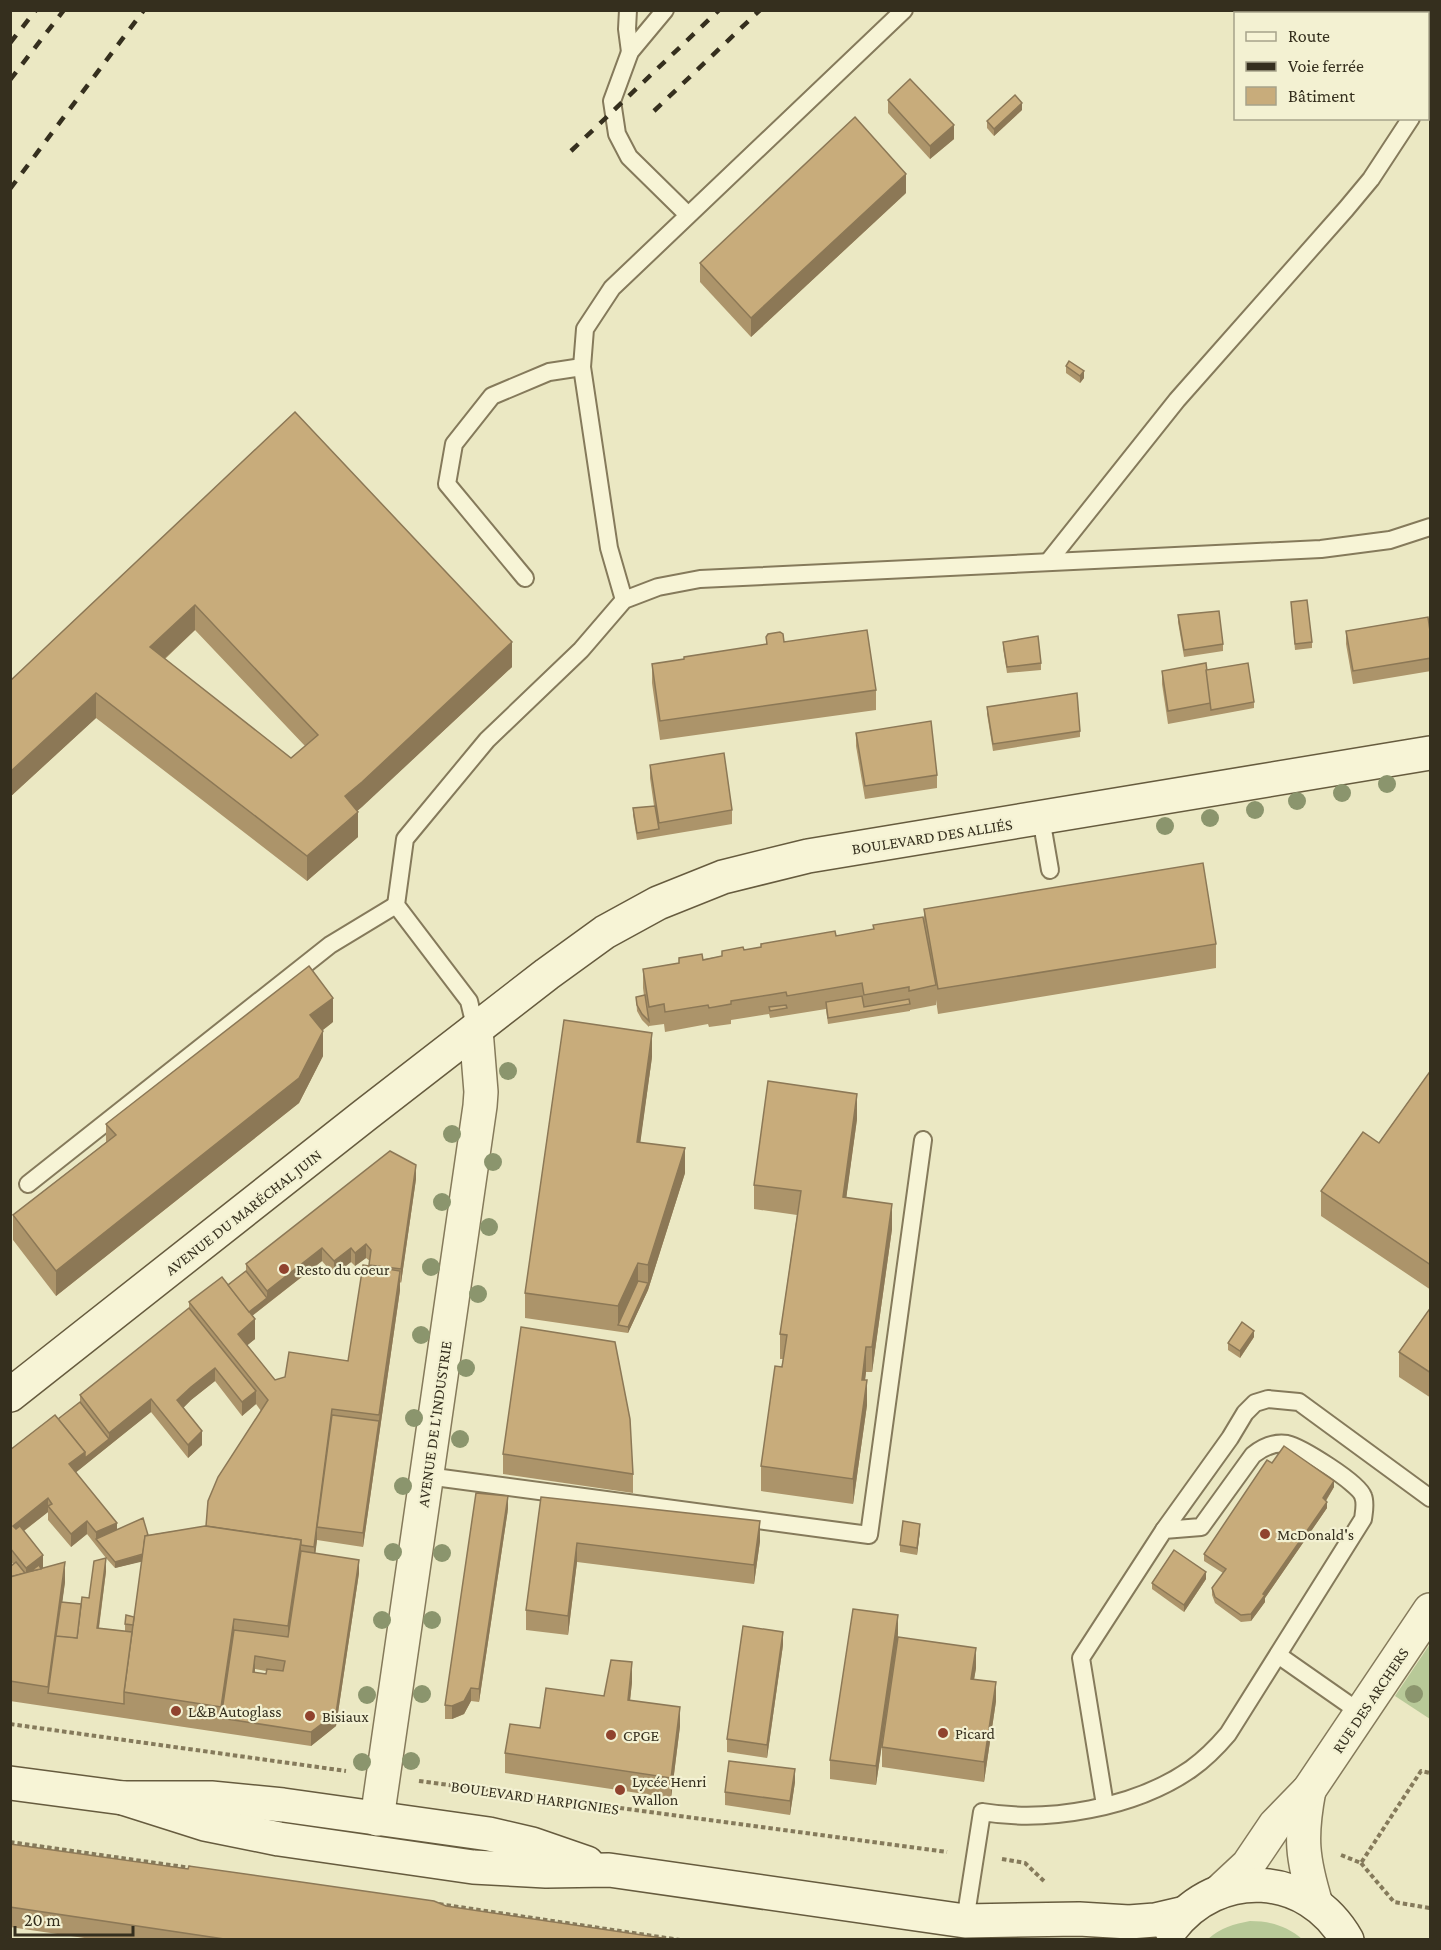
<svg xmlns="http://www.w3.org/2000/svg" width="1441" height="1950" viewBox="0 0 1441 1950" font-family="'Crimson Pro',serif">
<rect width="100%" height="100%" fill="#ebe8c3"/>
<g fill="#b8c998">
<path d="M1430,1644V1719L1395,1696Z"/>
<path d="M1250,1921C1270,1921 1287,1926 1302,1939H1208C1220,1928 1234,1924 1250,1921Z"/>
</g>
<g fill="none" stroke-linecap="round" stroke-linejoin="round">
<g stroke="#857a5b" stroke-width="20">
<g id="service">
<path d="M628,10L627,29L630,52"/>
<path d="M665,10L630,52L612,101L617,134L629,157L688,215"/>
<path d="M1428,94L1430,89"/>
<path d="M1048,562L1177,400L1346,209L1371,179L1411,118"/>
<path d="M525,578L447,484L454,444L492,396L549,372L582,367"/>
<path d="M624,600L609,548L582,367L585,329L612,288L904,10"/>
<path d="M1041,818L1050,870"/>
<path d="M476,1030L469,1001L396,905L405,839L487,740L581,650L624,600L658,587L700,579L1321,549L1390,540L1430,527"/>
<path d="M28,1184L330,945L396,905"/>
<path d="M427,1476L869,1535L923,1140"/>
<path d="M1164,1530L1230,1438L1245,1413L1255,1403L1268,1399L1299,1402L1430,1498"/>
<path d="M1278,1655L1361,1713"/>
<path d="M965,1921L982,1812C1048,1823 1135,1808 1191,1769C1205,1759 1217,1747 1228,1734L1363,1519C1364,1512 1366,1503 1363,1496C1359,1483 1301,1447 1287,1444C1274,1442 1263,1447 1253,1455L1201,1527L1164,1530L1081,1658L1105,1805"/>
</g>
</g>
<g stroke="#857a5b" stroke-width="36">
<g id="minor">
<path d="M1309,1790C1300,1837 1302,1858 1316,1904"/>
<path d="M377,1819L480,1106L481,1092L476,1030"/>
<path d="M1219,1892L1248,1865L1275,1825L1309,1790L1430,1610"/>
</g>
</g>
<g stroke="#665b3e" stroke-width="36">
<g id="secondary">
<path d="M10,1395L365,1115L547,974L605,932L658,903L723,877L808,856L1430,753"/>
<path d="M10,1783L123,1798H211L283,1805L489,1834L532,1844L587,1863"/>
<path d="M123,1798L205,1824L279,1839L473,1867L546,1871L609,1870L965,1921L1079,1919L1129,1922L1155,1920L1185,1913"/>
<path d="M1171,1929C1218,1867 1308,1871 1347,1940"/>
</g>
</g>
<g stroke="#857a5b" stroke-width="4" stroke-dasharray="4.5 3" stroke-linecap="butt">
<path d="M10,1724L346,1771"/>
<path d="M419,1781L947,1852"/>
<path d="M10,1842L191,1868"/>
<path d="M1341,1855L1361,1863L1421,1771L1430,1773"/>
<path d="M1002,1859L1025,1863L1046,1883"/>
<path d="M1361,1863L1394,1902L1430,1908"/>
<path d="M439,1904L680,1940"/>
</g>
<use href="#service" stroke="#f7f4d6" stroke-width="16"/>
<use href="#minor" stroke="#f7f4d6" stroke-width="33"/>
<use href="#secondary" stroke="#f7f4d6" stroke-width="33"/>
<g stroke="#352f1e" stroke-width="4.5" stroke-dasharray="10 10" stroke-linecap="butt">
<path d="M10,43L36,10"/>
<path d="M10,80L64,10"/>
<path d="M654,111L760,10"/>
<path d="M571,151L719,10"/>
<path d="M10,189L144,10"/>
</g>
</g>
<g fill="#8b956d">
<circle cx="1387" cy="784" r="9"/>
<circle cx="1342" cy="793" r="9"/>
<circle cx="1297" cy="801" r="9"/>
<circle cx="1255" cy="810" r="9"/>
<circle cx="1210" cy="818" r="9"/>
<circle cx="1165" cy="826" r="9"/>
<circle cx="508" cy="1071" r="9"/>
<circle cx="452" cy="1134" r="9"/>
<circle cx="493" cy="1162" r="9"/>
<circle cx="442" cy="1202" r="9"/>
<circle cx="489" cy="1227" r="9"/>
<circle cx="431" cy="1267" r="9"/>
<circle cx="478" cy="1294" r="9"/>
<circle cx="421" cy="1335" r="9"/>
<circle cx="466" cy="1368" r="9"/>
<circle cx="414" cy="1418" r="9"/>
<circle cx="460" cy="1439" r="9"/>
<circle cx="403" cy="1486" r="9"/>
<circle cx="393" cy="1552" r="9"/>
<circle cx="442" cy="1553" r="9"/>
<circle cx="382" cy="1620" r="9"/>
<circle cx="432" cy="1620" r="9"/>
<circle cx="422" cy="1694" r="9"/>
<circle cx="1414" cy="1694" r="9"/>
<circle cx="367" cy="1695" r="9"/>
<circle cx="411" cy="1761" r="9"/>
<circle cx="362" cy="1762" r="9"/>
</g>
<g fill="#ac946a" fill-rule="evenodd">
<path d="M888,100L954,139L930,159L888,113Z"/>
<path d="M1022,110L994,136L987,128V121Z"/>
<path d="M906,193L751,337L700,282V263Z"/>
<path d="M1066,366L1084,378L1080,383L1066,373Z"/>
<path d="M295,412L512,667L357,811L358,837L307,881L96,718L10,797V681ZM195,630L305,746L291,758L165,659Z"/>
<path d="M1291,602L1312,642V648L1295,650Z"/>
<path d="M1178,615L1223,644V651L1184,657L1178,622Z"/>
<path d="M1346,631L1431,638V671L1353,684L1346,644Z"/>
<path d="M766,637L784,642L876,690V710L660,740L652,683V664L684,659L766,644Z"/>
<path d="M1003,642L1041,663V670L1007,673L1003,648Z"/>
<path d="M1206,670L1254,702V708L1168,724L1162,684V671Z"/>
<path d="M987,707L1080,731V737L993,751L987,714Z"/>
<path d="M856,733L937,775V788L865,799L856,746Z"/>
<path d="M650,765L732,810V824L637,840L633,815V808L654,806L650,778Z"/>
<path d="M924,909L1216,944V968L938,1014L936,1000V1005L910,1010V1011L828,1024L826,1009L770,1018L769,1014L731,1020V1024L709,1027L708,1024L665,1032L664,1024L649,1026V1027L642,1020L637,1011L636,997L644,996L643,988V969L722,956V951L744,950L873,930V925L924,921Z"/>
<path d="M333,1022L323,1030V1056L299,1103L56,1296L13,1240V1215L106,1142V1124Z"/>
<path d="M652,1057L640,1142L685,1173L648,1290L628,1333L525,1318V1293Z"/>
<path d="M1431,1070V1290L1321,1216V1191L1379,1143Z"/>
<path d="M857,1119L846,1198L892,1229L872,1372H866L865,1380L867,1405L853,1504L761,1491V1466L783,1359H780V1334L797,1215L754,1209V1185Z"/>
<path d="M416,1179L401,1283L400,1282V1290L363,1547L317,1540L315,1553L359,1573L336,1726L311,1746L10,1701V1567L13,1564L10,1561V1450L58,1419L80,1402V1395L189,1308V1302L228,1285L246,1271V1264ZM366,1258L370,1261L369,1266L348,1361L275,1380L247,1345L255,1339L252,1316L322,1261L334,1275L351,1262L355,1266ZM215,1381L242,1416L256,1404L261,1411L206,1526L148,1535L117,1529L76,1472L151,1412L188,1458L202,1445L183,1408L191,1400ZM48,1512V1520L71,1547L87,1534L106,1558L89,1598L81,1604L62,1602L65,1582L43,1568L24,1531ZM106,1558L115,1568L142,1561L134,1616L125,1624V1631L99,1628L106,1571ZM255,1669L266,1671V1674L255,1673Z"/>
<path d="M1431,1307V1398L1399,1377V1352Z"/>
<path d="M1254,1337L1240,1358L1228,1350V1343Z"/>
<path d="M503,1454L633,1474V1493L503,1474Z"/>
<path d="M1272,1463L1334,1487L1326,1501L1327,1508L1265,1598V1602L1251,1621L1241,1622L1215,1603L1212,1595V1588L1223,1573L1204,1561V1554Z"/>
<path d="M541,1497L760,1541L754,1584L577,1562L568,1635L526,1630V1610Z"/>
<path d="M508,1509L479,1702L471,1701L464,1714L452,1719H445V1705Z"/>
<path d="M920,1531L917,1555L900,1552V1545Z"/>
<path d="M1206,1579L1184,1612L1152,1589V1583Z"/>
<path d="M898,1634V1637L976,1668L974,1679L996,1701L984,1782L882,1767V1747L887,1711L876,1785L830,1779V1760Z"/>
<path d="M783,1645L767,1758L727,1752V1739Z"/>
<path d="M632,1682L630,1700L680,1726L671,1798L505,1773V1753L540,1728Z"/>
<path d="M795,1782L790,1815L725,1805V1792Z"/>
<path d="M10,1844L446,1906L676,1940H98L10,1927Z"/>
</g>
<g fill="#8c7856">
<path d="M1022,103V110L994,136V129Z"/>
<path d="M954,125V139L930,159V146Z"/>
<path d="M906,174V193L751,337V318Z"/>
<path d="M1084,371V378L1080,383V376Z"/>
<path d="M195,605V630L150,672V647Z"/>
<path d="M512,642V667L362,807L345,821V796Z"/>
<path d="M96,693V718L10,797V772Z"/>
<path d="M358,812V837L307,881V856Z"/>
<path d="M333,998V1022L310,1040V1015Z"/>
<path d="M323,1031V1056L299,1103L56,1296V1271Z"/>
<path d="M652,1033V1057L637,1167V1142Z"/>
<path d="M857,1094V1119L843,1222V1197Z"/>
<path d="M685,1148V1173L648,1290L628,1333V1327L648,1283V1265Z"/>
<path d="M416,1165V1179L401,1283V1269Z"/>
<path d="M892,1204V1229L872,1372V1347Z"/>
<path d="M366,1244V1258L355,1266V1253Z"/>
<path d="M322,1248V1261L267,1304V1291Z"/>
<path d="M351,1248V1262L334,1275V1261Z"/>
<path d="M638,1263V1288L618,1325V1331V1306Z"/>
<path d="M400,1271V1290L363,1547V1533Z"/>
<path d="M267,1298V1304L243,1323V1317Z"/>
<path d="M255,1319V1339L238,1353V1334Z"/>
<path d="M1254,1331V1337L1240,1358V1351Z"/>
<path d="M866,1347V1372L862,1404V1380Z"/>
<path d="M215,1368V1381L191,1400L177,1414V1400L191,1387Z"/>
<path d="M867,1380V1405L853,1504V1479Z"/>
<path d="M256,1391V1404L242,1416V1402Z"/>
<path d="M151,1399V1412L69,1478V1464L85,1452L109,1439V1433Z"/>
<path d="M332,1409V1428L317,1527V1540L314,1566V1547Z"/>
<path d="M202,1431V1445L188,1458V1445Z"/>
<path d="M1334,1481V1487L1323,1505V1498Z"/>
<path d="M508,1496V1509L479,1702V1689Z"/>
<path d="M48,1498V1512L13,1539V1526Z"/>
<path d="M1327,1502V1508L1265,1598V1602L1251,1621V1614L1263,1594Z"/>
<path d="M87,1521V1534L71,1547V1534Z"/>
<path d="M760,1521V1541L754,1584V1565Z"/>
<path d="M117,1523V1536L96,1539V1532Z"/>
<path d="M920,1524V1531L917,1555V1548Z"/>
<path d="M301,1540V1564L288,1651V1626Z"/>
<path d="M577,1543V1562L568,1635V1616Z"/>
<path d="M153,1552V1559L115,1568V1562Z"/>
<path d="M43,1555V1568L26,1582V1568Z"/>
<path d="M106,1558V1571L97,1641V1628Z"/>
<path d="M359,1560V1573L336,1726L311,1746V1732Z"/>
<path d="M65,1562V1582L57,1642L48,1693V1687Z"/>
<path d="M1206,1572V1579L1184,1612V1605Z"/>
<path d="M898,1615V1634L876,1785V1766Z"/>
<path d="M234,1619V1643L221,1718V1707Z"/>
<path d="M783,1632V1645L767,1758V1745Z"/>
<path d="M976,1648V1668L971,1698V1679Z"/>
<path d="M255,1656V1669L253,1686V1672Z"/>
<path d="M632,1662V1682L628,1719V1700Z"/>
<path d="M996,1682V1701L984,1782V1762Z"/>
<path d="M471,1688V1701L464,1714L452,1719V1706Z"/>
<path d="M680,1707V1726L671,1798V1778Z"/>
<path d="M795,1769V1782L790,1815V1801Z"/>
</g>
<g fill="#c8ac7b" stroke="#8c7856" stroke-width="1.5" fill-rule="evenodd">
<path d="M910,79L954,125L930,146L888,100Z"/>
<path d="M1015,95L1022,103L994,129L987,121Z"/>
<path d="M855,117L906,174L751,318L700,263Z"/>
<path d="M1069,361L1084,371L1080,376L1066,366Z"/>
<path d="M295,412L512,642L362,782L345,796L358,812L307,856L96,693L10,772V681ZM195,605L318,735L291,758L150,647Z"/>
<path d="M1307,600L1312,642L1295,644L1291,602Z"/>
<path d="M1219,611L1223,644L1184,650L1178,615Z"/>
<path d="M1428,617L1431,638V658L1353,671L1346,631Z"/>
<path d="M867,630L876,690L660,721L652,664L684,659V657L767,644L766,637L768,634L780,632L783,634L784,642Z"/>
<path d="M1038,636L1041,663L1007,667L1003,642Z"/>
<path d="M1206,663L1211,703L1168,711L1162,671Z"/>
<path d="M1248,663L1254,702L1211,710L1206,670Z"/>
<path d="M1077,693L1080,731L993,744L987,707Z"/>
<path d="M931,721L937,775L865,786L856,733Z"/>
<path d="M724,753L732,810L659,823L650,765Z"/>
<path d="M655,806L659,829L637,833L633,808Z"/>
<path d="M1203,863L1216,944L938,989L924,909Z"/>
<path d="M923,917L936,985L909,991V987L864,995L862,983L787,996L786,992L769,995L731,1001V1004L709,1008L708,1005L665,1012L664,1004L649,1007L643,969L679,963V958L702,954L703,960L722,956V951L743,947L744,950L761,947V944L835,931L836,936L874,929L873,925Z"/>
<path d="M309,966L333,998L310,1015L323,1031L299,1078L56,1271L13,1215L116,1135L106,1124Z"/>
<path d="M645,995L649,1021L642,1014L637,1005L636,997Z"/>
<path d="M862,996L864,1007L909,999L910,1004L828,1018L826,1002Z"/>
<path d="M786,1005L787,1008L770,1011L769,1007Z"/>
<path d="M564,1020L652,1033L637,1142L685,1148L648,1265L638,1263L618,1306L525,1293Z"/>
<path d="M1431,1070V1265L1321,1191L1363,1132L1379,1143Z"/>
<path d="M768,1081L857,1094L843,1197L892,1204L872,1347H866L862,1380H867L853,1479L761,1466L775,1366L782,1367L787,1335L780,1334L801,1191L754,1185Z"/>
<path d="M390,1151L416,1165L401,1269L369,1265L371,1250L366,1244L355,1253L351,1248L334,1261L322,1248L267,1291L246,1264Z"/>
<path d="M363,1265L400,1271L379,1415L332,1409L314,1547L301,1545V1540L206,1526L208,1501L218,1477L268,1400L189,1302L222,1277L255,1319L238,1334L275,1380L285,1377L289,1352L348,1361Z"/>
<path d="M246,1271L267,1298L249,1312L228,1285Z"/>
<path d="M638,1281L648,1283L628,1327L618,1325Z"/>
<path d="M1431,1307V1373L1399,1352Z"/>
<path d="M189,1308L256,1391L242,1402L215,1368L191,1387L177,1400L202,1431L188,1445L151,1399L109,1433L80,1395Z"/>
<path d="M1242,1322L1254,1331L1240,1351L1228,1343Z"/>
<path d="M521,1327L615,1342L630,1419L633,1474L503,1454Z"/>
<path d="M80,1402L109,1439L85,1458V1452L58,1419Z"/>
<path d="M55,1415L85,1452L69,1464L117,1523L96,1532L87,1521L71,1534L48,1506L52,1504L48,1498L13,1526L16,1529L20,1526L43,1555L26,1568L10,1548V1450Z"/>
<path d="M332,1415L379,1421L363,1533L317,1527Z"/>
<path d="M1284,1446L1334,1481L1323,1498L1327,1502L1263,1594L1265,1595L1251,1614L1241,1615L1215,1597L1212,1588L1226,1569L1204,1554L1267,1460L1272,1463Z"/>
<path d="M476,1493L508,1496L479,1689L471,1688L464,1701L452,1706L445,1705Z"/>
<path d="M541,1497L760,1521L754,1565L577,1543L568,1616L526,1610Z"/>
<path d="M143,1518L148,1535L145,1536L143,1554L115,1562L96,1539Z"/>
<path d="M903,1521L920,1524L917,1548L900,1545Z"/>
<path d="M205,1526L301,1540L288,1626L234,1619L221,1707L124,1692L145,1536Z"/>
<path d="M1174,1550L1206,1572L1184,1605L1152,1583Z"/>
<path d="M301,1551L359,1560L336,1713L311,1732L221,1718L234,1630L288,1637ZM255,1656L285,1661L283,1671L267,1669L266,1674L253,1672Z"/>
<path d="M106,1558L97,1628L132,1632L124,1692V1704L48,1693L56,1635L77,1638L82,1597L89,1598L94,1561Z"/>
<path d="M16,1562L25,1573L10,1577V1567Z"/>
<path d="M65,1562L48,1687L10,1681V1577Z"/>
<path d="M39,1565L41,1569L31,1571Z"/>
<path d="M61,1602L81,1604L77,1638L56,1636Z"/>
<path d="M853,1609L898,1615L876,1766L830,1760Z"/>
<path d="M126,1615L134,1617L133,1625L125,1624Z"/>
<path d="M743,1626L783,1632L767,1745L727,1739Z"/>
<path d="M898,1637L976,1648L971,1679L996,1682L984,1762L882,1747Z"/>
<path d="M611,1660L632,1662L628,1700L680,1707L671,1778L505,1753L510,1724L540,1728L546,1688L604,1696Z"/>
<path d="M729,1761L795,1769L790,1801L725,1792Z"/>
<path d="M10,1844L188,1869L189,1866L434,1901L446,1906L676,1940H231L10,1907Z"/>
</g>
<g fill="#90432e" stroke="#f3f1d2" stroke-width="2">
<circle cx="284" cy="1269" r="6"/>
<circle cx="1265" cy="1534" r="6"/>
<circle cx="176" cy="1711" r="6"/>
<circle cx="310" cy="1716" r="6"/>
<circle cx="943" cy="1733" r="6"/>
<circle cx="611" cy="1735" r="6"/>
<circle cx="620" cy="1790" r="6"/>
</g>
<g text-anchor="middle" stroke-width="4.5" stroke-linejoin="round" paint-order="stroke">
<g font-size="16" fill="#352f1e" stroke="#f3f1d2">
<text transform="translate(932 836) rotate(-9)" y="6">BOULEVARD DES ALLIÉS</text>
<text transform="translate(243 1212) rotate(-38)" y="6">AVENUE DU MARÉCHAL JUIN</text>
<text transform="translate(434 1424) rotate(-82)" y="6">AVENUE DE L'INDUSTRIE</text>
<text transform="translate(1370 1700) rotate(-56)" y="6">RUE DES ARCHERS</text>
<text transform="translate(535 1797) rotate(8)" y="6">BOULEVARD HARPIGNIES</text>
</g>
<g font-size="16" fill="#352f1e" stroke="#f3f1d2" text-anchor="start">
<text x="296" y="1275">Resto du coeur</text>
<text x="1277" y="1540">McDonald's</text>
<text x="188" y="1717">L&amp;B Autoglass</text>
<text x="322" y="1722">Bisiaux</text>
<text x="955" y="1739">Picard</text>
<text x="623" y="1741">CPGE</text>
<text x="632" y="1787">Lycée Henri<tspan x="632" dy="18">Wallon</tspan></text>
</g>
</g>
<rect width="1441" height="1950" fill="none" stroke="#352f1e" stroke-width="24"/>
<rect x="1234" y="12" width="195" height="108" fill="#f3f1d2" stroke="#a7a38a" stroke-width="1.5"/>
<rect x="1246" y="32" width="30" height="9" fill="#f7f4d6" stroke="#a7a38a" stroke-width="1.5"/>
<text x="1288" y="42" font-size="18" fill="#352f1e">Route</text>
<rect x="1246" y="62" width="30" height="9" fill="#352f1e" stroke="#a7a38a" stroke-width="1.5"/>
<text x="1288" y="72" font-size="18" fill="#352f1e">Voie ferrée</text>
<rect x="1246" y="87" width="30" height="18" fill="#c8ac7b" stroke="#a7a38a" stroke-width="1.5"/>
<text x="1288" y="102" font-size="18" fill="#352f1e">Bâtiment</text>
<path d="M15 1926v9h118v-9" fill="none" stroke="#352f1e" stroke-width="3"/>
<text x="24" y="1926" font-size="18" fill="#352f1e" stroke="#f3f1d2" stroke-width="4.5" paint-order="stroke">20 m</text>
</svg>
